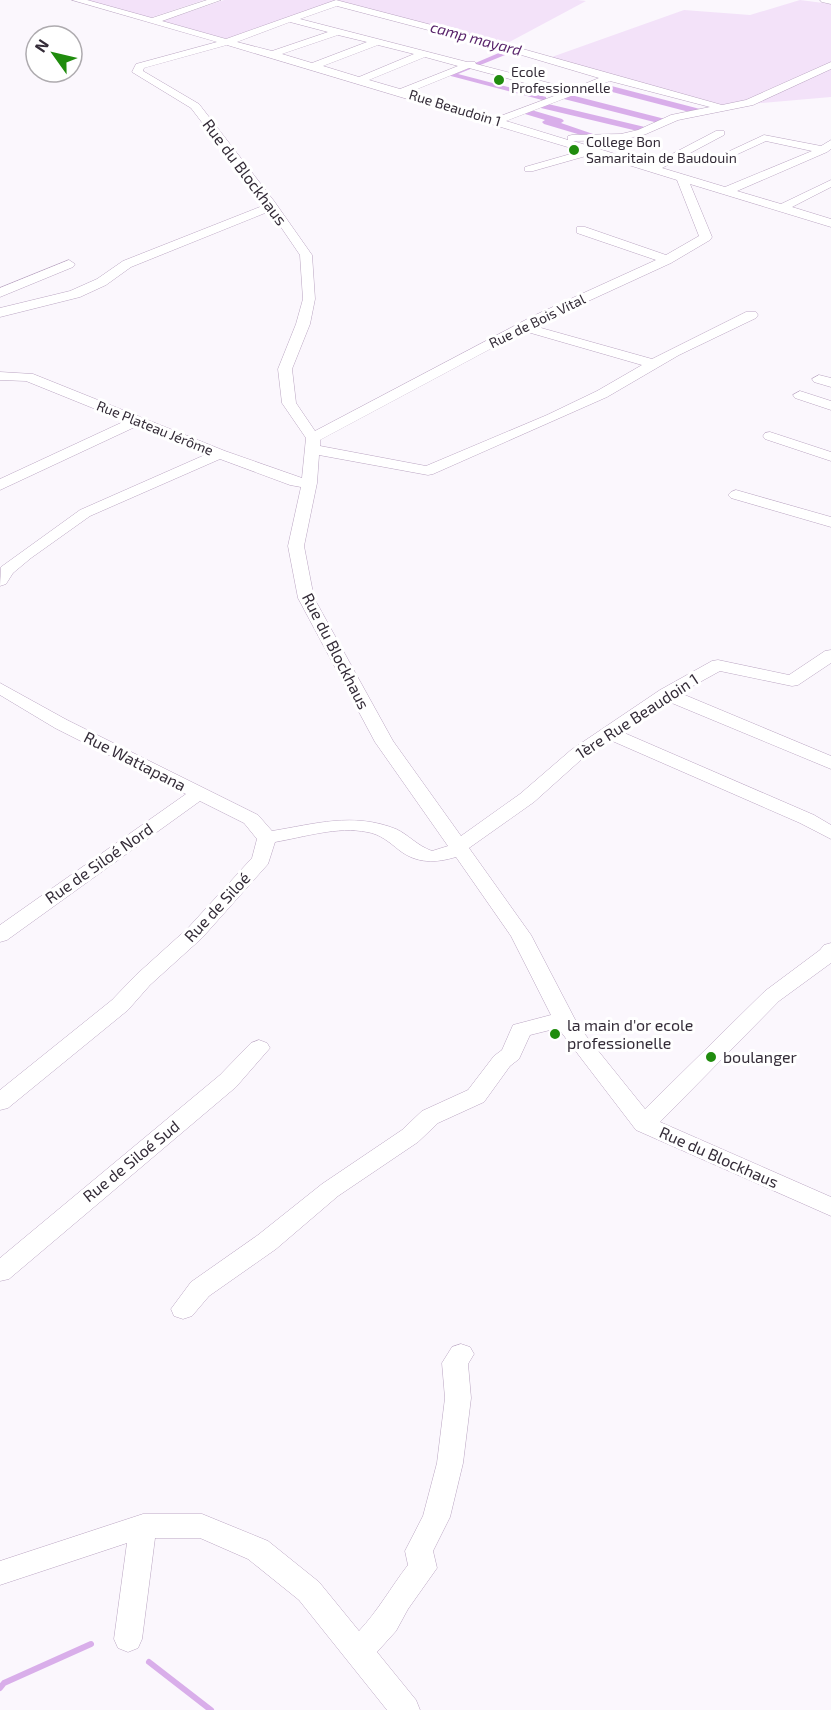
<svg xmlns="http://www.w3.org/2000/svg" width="831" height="1710" viewBox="0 0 831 1710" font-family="'Exo 2',sans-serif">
<rect width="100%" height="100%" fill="#fbf7fd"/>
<g fill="#f3e2f9">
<path d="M86,0H204L150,18Z"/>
<path d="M224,0H578L586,1L504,45L335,1L227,39L162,21Z"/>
<path d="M800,0L831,4V97L727,106L549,58L684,10L750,15Z"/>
</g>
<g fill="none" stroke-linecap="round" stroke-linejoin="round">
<g stroke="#d9aeea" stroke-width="6">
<path d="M149,1662L211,1710"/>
<path d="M0,1688L4,1683L91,1644"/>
</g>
<g fill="#d9aeea" fill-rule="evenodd">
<path d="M513,47L520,49L458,74L546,97V101L447,75Z"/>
<path d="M596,82L700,109L701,111L697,114L593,87L592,85Z"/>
<path d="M567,94L665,119L667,121L662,124L564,99V95Z"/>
<path d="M544,103L649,128L651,130L646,133L541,108V104Z"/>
<path d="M528,109L562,119L564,121L561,123L596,135L591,138L544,124L542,122L545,120L525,114V110Z"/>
</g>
<g stroke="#baa5c2" stroke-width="1">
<g id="minor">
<path d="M72,0H87L152,18L207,0H221L162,21L226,39L336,0L512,46L722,105L746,100L831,62V69L753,105L678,120L646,134L621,140L573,141L651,165L716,131H724V135L662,168L725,187L812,151L766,141L729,158H721L719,156L764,135L821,146L831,140V149L827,152L737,191L781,204L831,180V187L792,207L831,219V227L690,184L712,237L710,240L671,263L534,326L652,359L746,312H756L758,315L756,318L679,355L607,397L433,474L428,475L319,455L317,483L304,546L314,598L393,741L461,836L520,794L571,750L660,690L712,661L718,660L789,675L825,651L831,650V663L798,685L792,686L720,671L680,693L831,756V769L667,701L622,732L814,815L831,825V839L800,823L610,740L583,758L534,802L469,848L531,935L579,1027L645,1109L765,991L820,950L824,945L831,943V963L779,1001L660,1122L831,1197V1216L636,1130L558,1028L530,1035L519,1059L510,1066L484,1102L438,1123L418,1142L338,1196L276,1249L209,1296L192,1316L183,1319L174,1316L171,1309L191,1282L258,1235L322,1184L402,1130L422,1111L468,1090L494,1056L502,1050L513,1025L551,1015L511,936L456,857C436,863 417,864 399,850C389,842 380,834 367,832C338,826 304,837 275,842L268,864L202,938L150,985L128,1010L8,1108L0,1110V1090L112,1000L136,975L188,928L252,858L257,839L244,823L200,801L7,940L0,942V925L186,794L55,728L0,695V683L67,720L258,815L272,831C315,824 353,812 396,829C409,835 416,845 432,851L448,846L375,742L298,598L288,546L301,487L290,485L220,459L90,516L31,558L13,573L6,584L0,586L1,567L80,510L207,454L137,426L0,490V479L125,421L26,381L0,380V372L33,374L225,451L302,478L306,438L282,403L278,369L296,324L303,299L300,255L270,211L131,267L106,285L80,297L0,317V308L70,291L97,279L123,261L265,205L191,108L132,72L136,64L217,42ZM337,6L508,51L599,78L572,89L476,64L475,62H467L300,19ZM290,22L328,32L272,51L237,42ZM338,35L367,42L312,63L282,54ZM227,45L581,151L525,167V171H533L593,154L677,180L699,236L666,255L585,227H577V233L656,260L533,316L315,431L296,403L292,369L310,324L315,299L312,255L274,201L199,104L143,71L144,68ZM378,45L414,54L359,77L323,66ZM425,57L458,66L400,89L369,80ZM469,68L562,93L495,118L410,92ZM610,81L710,107L671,115L638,130L621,134L572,135L568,136V140L506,121ZM524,331L642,365L597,391L547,415L426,466L320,446V440Z"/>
<path d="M820,0H831V4L822,2Z"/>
<path d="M69,260L75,264L73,267L0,297V288Z"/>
<path d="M819,375L831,378V387L814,382L812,379Z"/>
<path d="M800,391L831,401V410L795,398L793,395Z"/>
<path d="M770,432L831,452V461L765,439L763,436L765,433Z"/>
<path d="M736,490L831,517V527L731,498L728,495L731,492Z"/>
<path d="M259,1040L267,1043L270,1048L236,1087L9,1279L0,1281V1258L220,1075L251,1043Z"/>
<path d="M461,1344L470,1347L474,1354L468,1364L471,1398L463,1463L450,1517L433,1551L437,1568L408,1609L396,1631L377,1652L416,1700L420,1710H387L299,1600L248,1559L200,1538H155L142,1639L138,1648L128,1652L118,1648L114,1639L127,1543L0,1585V1561L143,1514H202L268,1541L319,1582L359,1631C378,1611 391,1587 408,1565L405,1551L423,1516L437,1463L445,1398L442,1363L452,1347Z"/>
</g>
</g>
<use href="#minor" fill="#fff" fill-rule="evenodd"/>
</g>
<g fill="#208c0e" stroke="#fff" stroke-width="2">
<circle cx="499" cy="80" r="6"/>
<circle cx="574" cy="150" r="6"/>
<circle cx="555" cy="1034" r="6"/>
<circle cx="711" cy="1057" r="6"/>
</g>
<g text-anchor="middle" stroke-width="6" stroke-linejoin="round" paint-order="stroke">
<g font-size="14" fill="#342c38" stroke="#fff" text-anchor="start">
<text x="511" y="77">Ecole<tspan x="511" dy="16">Professionnelle</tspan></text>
<text x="586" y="147">College Bon<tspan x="586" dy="16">Samaritain de Baudouin</tspan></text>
</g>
<g font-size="14" fill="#342c38" stroke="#fff">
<text transform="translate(455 108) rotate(17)" y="5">Rue Beaudoin 1</text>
<text transform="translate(537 321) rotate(-26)" y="5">Rue de Bois Vital</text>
<text transform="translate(155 428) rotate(22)" y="5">Rue Plateau Jérôme</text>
</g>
<g font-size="15" font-style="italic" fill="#59246b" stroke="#fff">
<text transform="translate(476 39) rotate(15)" y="5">camp mayard</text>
</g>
<g font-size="16" fill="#342c38" stroke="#fff">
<text transform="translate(245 172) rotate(53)" y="6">Rue du Blockhaus</text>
<text transform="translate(336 651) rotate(63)" y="6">Rue du Blockhaus</text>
<text transform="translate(637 716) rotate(-33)" y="6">1ère Rue Beaudoin 1</text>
<text transform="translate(135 761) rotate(27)" y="6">Rue Wattapana</text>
<text transform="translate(99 863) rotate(-35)" y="6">Rue de Siloé Nord</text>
<text transform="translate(217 907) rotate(-47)" y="6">Rue de Siloé</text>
<text transform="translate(719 1157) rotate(24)" y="6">Rue du Blockhaus</text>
<text transform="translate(131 1161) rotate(-39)" y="6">Rue de Siloé Sud</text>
</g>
<g font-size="16" fill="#342c38" stroke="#fff" text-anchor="start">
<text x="567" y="1031">la main d'or ecole<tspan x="567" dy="18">professionelle</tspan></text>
<text x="723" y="1063">boulanger</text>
</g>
</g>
<g transform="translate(54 54) rotate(304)"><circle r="28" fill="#ffffff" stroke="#aeabaf" stroke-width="1.5"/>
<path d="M0-4.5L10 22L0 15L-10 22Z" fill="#208c0e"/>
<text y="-9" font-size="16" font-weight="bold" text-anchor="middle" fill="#342c38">N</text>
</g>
</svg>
